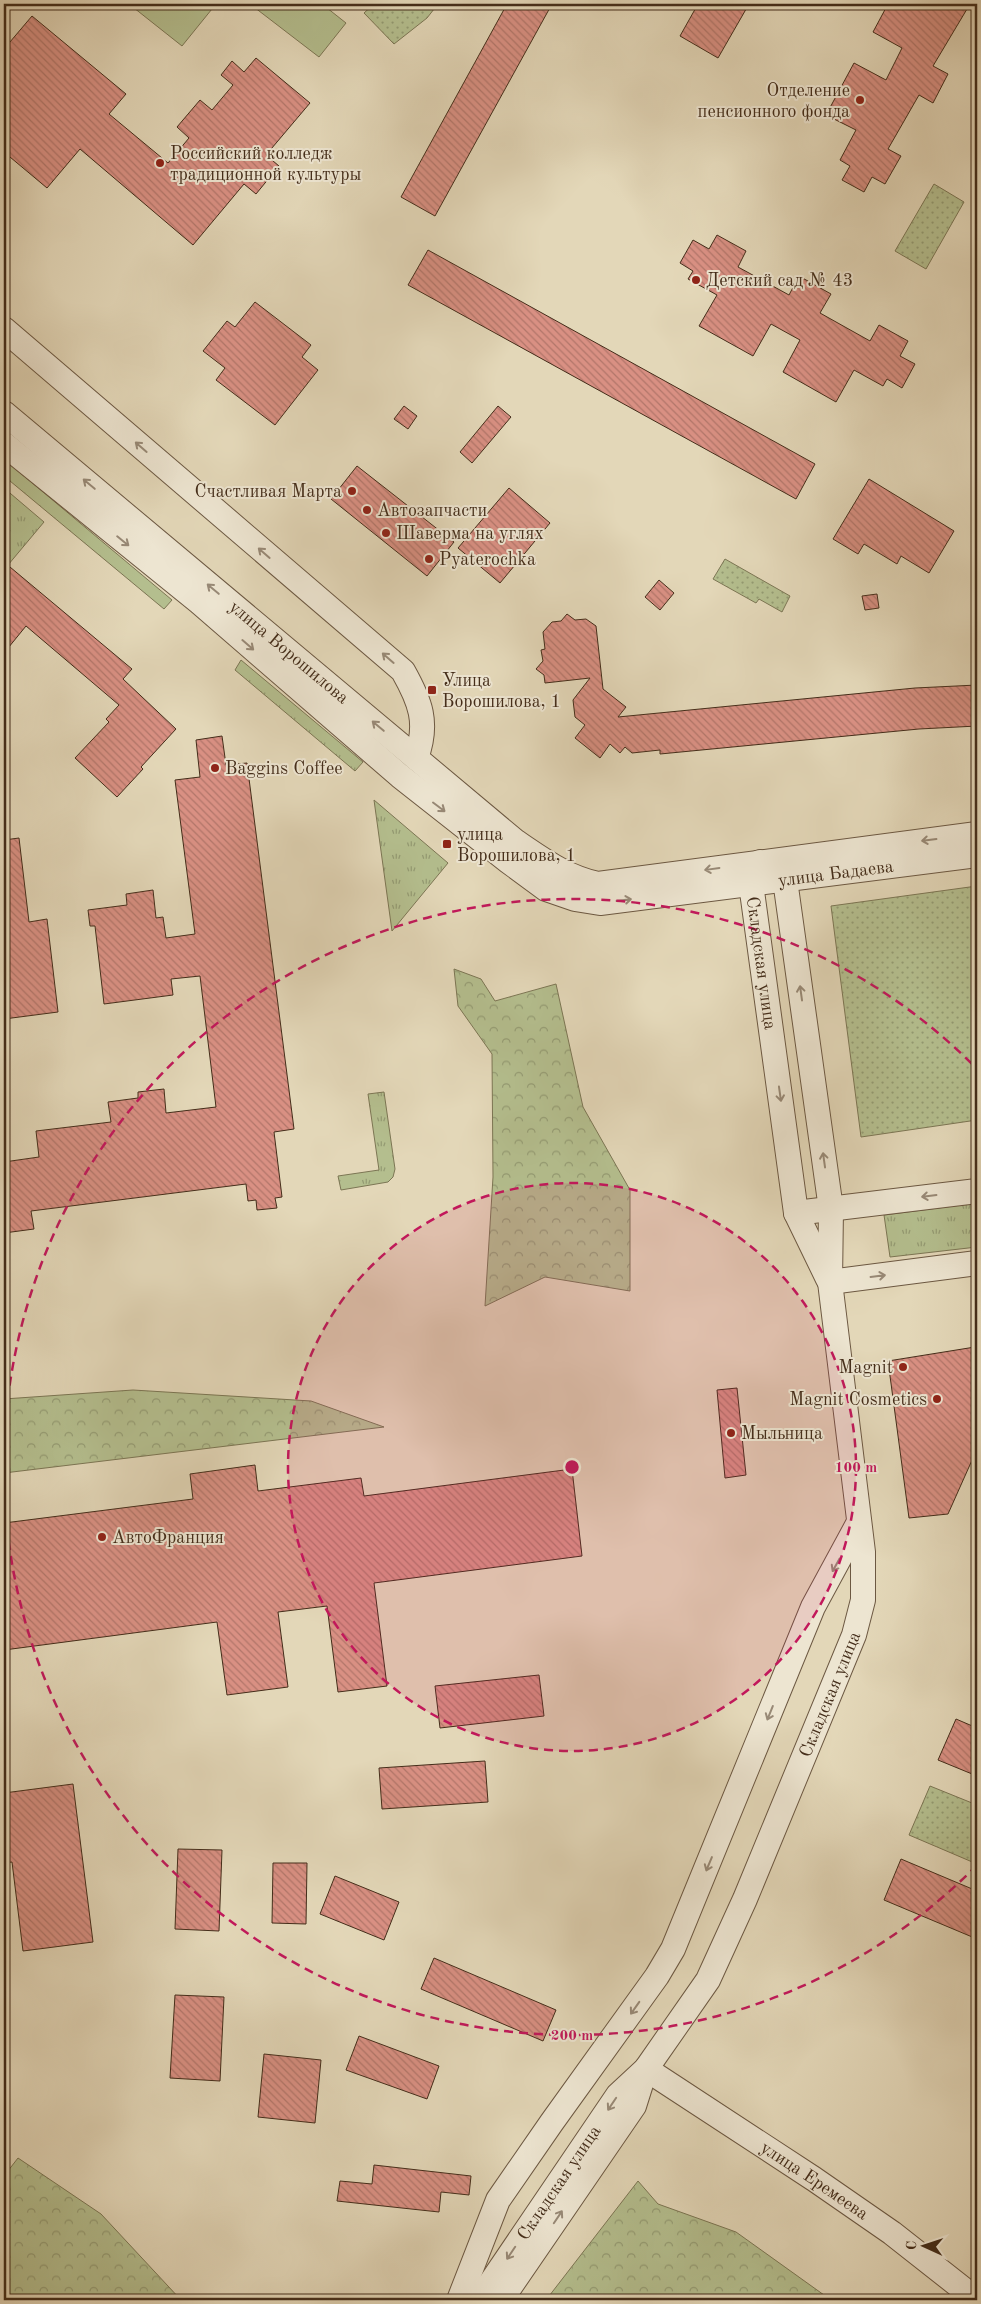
<svg xmlns="http://www.w3.org/2000/svg" width="981" height="2304" viewBox="0 0 981 2304" font-family="'Old Standard TT',serif">
<defs>
<pattern id="grass-tufts" width="24" height="20" patternUnits="userSpaceOnUse" patternTransform="scale(1.25)"><rect width="24" height="20" fill="#b4be8e"/><path d="M3 7l-1-3M5 7V3M7 7l1-3M15 17l-1-3M17 17v-4M19 17l1-3" fill="none" stroke="#949b73"/></pattern>
<pattern id="forest-crowns" width="20" height="18" patternUnits="userSpaceOnUse" patternTransform="scale(1.25)"><rect width="20" height="18" fill="#b4be8e"/><path d="M2 6a3 3 0 1 1 6 0M12 15a3 3 0 1 1 6 0" fill="none" stroke="#949b73"/></pattern>
<pattern id="park-dots" width="8" height="8" patternUnits="userSpaceOnUse" patternTransform="scale(1.25)"><rect width="8" height="8" fill="#b4be8e"/><path d="M2 2h.1M6 6h.1" fill="none" stroke="#949b73" stroke-width="1.8" stroke-linecap="round"/></pattern>
<pattern id="building-back-hatch" width="6" height="6" patternUnits="userSpaceOnUse" patternTransform="scale(1.25)"><rect width="6" height="6" fill="#d99083"/><path d="M-1 5l2 2M0 0l6 6M5-1l2 2" fill="none" stroke="#b2766a"/></pattern>
</defs>
<rect width="100%" height="100%" fill="#e3d7b8"/>
<filter id="stains"><feTurbulence type="fractalNoise" baseFrequency=".004" numOctaves="4"/><feColorMatrix values="0 0 0 0 .2 0 0 0 0 .09 0 0 0 0 .02 0 0 0 .5 -.17"/></filter>
<radialGradient id="worn" r=".72"><stop offset=".6" stop-color="#630" stop-opacity="0"/><stop offset="1" stop-color="#630" stop-opacity=".3"/></radialGradient>
<g fill="url(#grass-tufts)" stroke="#7c7654">
<path d="M6,461L172,600L164,609L4,476Z"/>
<path d="M4,488L44,522L8,565L4,562Z"/>
<path d="M241,660L363,762L355,771L235,670Z"/>
<path d="M374,800L448,863L392,931Z"/>
<path d="M384,1092L395,1169L393,1177L388,1182L341,1190L338,1176L379,1170L368,1094Z"/>
<path d="M977,1203V1247L890,1257L884,1215Z"/>
</g>
<g fill="url(#forest-crowns)" stroke="#7c7654">
<path d="M454,969L481,979L495,1001L556,984L583,1107L630,1190V1291L545,1277L485,1306L493,1177L492,1054L458,1006Z"/>
<path d="M133,1390L311,1401L384,1427L4,1473V1399Z"/>
<path d="M18,2158L101,2214L181,2300H4V2176Z"/>
<path d="M638,2181L658,2204L736,2232L831,2300H546Z"/>
</g>
<g fill="url(#park-dots)" stroke="#7c7654">
<path d="M374,4H438L427,18L394,44L364,13Z"/>
<path d="M934,184L964,202L926,269L895,251Z"/>
<path d="M725,559L790,596L782,612L759,599L756,603L713,579Z"/>
<path d="M977,886V1120L861,1137L831,906Z"/>
<path d="M930,1786L977,1805V1864L909,1835Z"/>
</g>
<g fill="#b4be8e" stroke="#7c7654">
<path d="M129,4H216L182,46Z"/>
<path d="M250,4H322L346,23L319,57Z"/>
</g>
<g fill="url(#building-back-hatch)" stroke="#442d1a">
<path d="M507,4H552L435,216L401,197Z"/>
<path d="M698,4H749L718,58L680,36Z"/>
<path d="M888,4H970L933,66L948,74L933,103L919,95L888,149L901,156L885,184L872,177L864,192L842,180L850,166L840,160L856,130L826,115L854,63L886,80L902,48L873,32Z"/>
<path d="M32,16L126,94L109,114L168,163L189,138L177,127L200,100L212,110L233,85L221,75L232,61L244,72L256,58L310,103L266,155L279,166L256,194L244,184L193,245L80,149L47,188L4,152V49Z"/>
<path d="M717,235L746,251L738,267L749,273L789,295L799,276L831,294L820,313L870,341L879,325L908,341L900,356L915,364L902,388L887,379L883,386L854,370L836,402L783,372L800,340L771,324L753,356L699,326L717,295L688,279L693,271L680,263L693,240L709,249Z"/>
<path d="M428,250L815,464L796,499L408,285Z"/>
<path d="M255,302L311,345L302,357L318,370L275,425L216,380L225,368L203,351L227,321L235,327Z"/>
<path d="M404,406L417,416L408,429L394,419Z"/>
<path d="M498,406L511,417L472,463L460,452Z"/>
<path d="M357,466L454,542L427,576L331,499Z"/>
<path d="M869,479L954,531L929,573L901,556L897,564L864,544L858,554L833,539Z"/>
<path d="M509,488L550,523L500,583L458,548Z"/>
<path d="M4,562L132,669L123,679L176,729L141,767L143,769L117,797L75,758L109,722L106,719L119,705L26,626L4,653Z"/>
<path d="M659,580L674,593L660,610L645,597Z"/>
<path d="M877,594L879,608L865,610L862,596Z"/>
<path d="M567,614L575,620L586,619L596,626L603,689L626,707L618,717L915,688L977,685V726L919,729L660,754V750L632,753L625,747L620,753L610,744L600,758L575,738L585,725L575,717L573,700L590,678L545,683L544,675L536,669L543,661L541,650L545,649L543,632L552,622L561,621Z"/>
<path d="M222,736L226,765L247,763L294,1129L274,1132L282,1197L275,1198L277,1208L257,1210L256,1200L248,1201L246,1184L31,1211L34,1229L4,1233V1162L39,1157L36,1131L111,1122L108,1102L138,1098V1092L164,1089L166,1113L216,1107L200,976L171,979L173,995L104,1004L95,926H90L88,910L127,905L126,894L153,890L156,918L163,917L166,938L195,934L175,780L200,777L196,740Z"/>
<path d="M19,838L29,922L47,919L58,1012L4,1019V840Z"/>
<path d="M975,1347L977,1363V1449L948,1514L909,1518L888,1361Z"/>
<path d="M737,1388L746,1475L725,1478L717,1390Z"/>
<path d="M255,1465L258,1491L361,1478L364,1496L572,1469L582,1556L374,1583L387,1686L338,1692L327,1606L278,1612L288,1687L227,1695L217,1622L4,1650V1523L193,1499L190,1474Z"/>
<path d="M539,1675L544,1716L440,1728L435,1686Z"/>
<path d="M956,1719L977,1728V1776L938,1760Z"/>
<path d="M485,1761L488,1802L382,1809L379,1768Z"/>
<path d="M73,1784L93,1942L23,1951L12,1862L4,1863V1793Z"/>
<path d="M178,1849L222,1850L219,1931L175,1929Z"/>
<path d="M901,1859L977,1891V1939L884,1900Z"/>
<path d="M273,1863H307L306,1924L272,1923Z"/>
<path d="M335,1876L399,1902L384,1940L320,1914Z"/>
<path d="M434,1958L556,2010L543,2041L421,1989Z"/>
<path d="M175,1995L224,1997L220,2081L170,2078Z"/>
<path d="M359,2036L439,2066L427,2099L346,2070Z"/>
<path d="M264,2054L321,2060L315,2123L258,2117Z"/>
<path d="M374,2165L471,2176L469,2195L441,2192L439,2212L337,2201L340,2181L372,2184Z"/>
</g>
<g fill="none" stroke-linecap="round" stroke-linejoin="round">
<g stroke="#6c5842" stroke-width="26">
<g id="minor">
<path d="M4,329L403,671C420,701 429,723 416,758"/>
<path id="s1" d="M4,413L515,841C542,859 565,877 598,884L977,834"/>
<path id="s2" d="M4,444L199,602L400,776L508,861L546,889L575,899L600,903L977,855"/>
<path id="s3" d="M757,871L751,884L796,1213L828,1279"/>
<path d="M796,1213L977,1191"/>
<path d="M830,1282L977,1263"/>
<path id="s4" d="M646,2069L814,2179L892,2233L977,2300"/>
<path d="M459,2300L498,2200L552,2122L657,1976L673,1949L813,1607L859,1522"/>
<path id="s5" d="M479,2300L618,2095L646,2069L708,1980L745,1899L854,1635L863,1600V1552L830,1282L831,1209L785,880L760,862"/>
<path d="M501,2300L634,2106L645,2071"/>
</g>
</g>
<use href="#minor" stroke="#ede5d1" stroke-width="24"/>
</g>
<defs><path id="oneway-shaft" d="M-6 0H5M1.5-3L5.5 0L1.5 3" fill="none" stroke-width="1.6" stroke-linecap="round" stroke-linejoin="round" transform="scale(1.25)"/></defs>
<g stroke="#988976">
<use href="#oneway-shaft" transform="translate(141 447) rotate(-139)"/>
<use href="#oneway-shaft" transform="translate(89 484) rotate(-140)"/>
<use href="#oneway-shaft" transform="translate(123 541) rotate(39)"/>
<use href="#oneway-shaft" transform="translate(264 553) rotate(-139)"/>
<use href="#oneway-shaft" transform="translate(213 589) rotate(-140)"/>
<use href="#oneway-shaft" transform="translate(248 645) rotate(41)"/>
<use href="#oneway-shaft" transform="translate(388 658) rotate(-139)"/>
<use href="#oneway-shaft" transform="translate(378 726) rotate(-140)"/>
<use href="#oneway-shaft" transform="translate(439 807) rotate(37)"/>
<use href="#oneway-shaft" transform="translate(929 840) rotate(173)"/>
<use href="#oneway-shaft" transform="translate(712 869) rotate(172)"/>
<use href="#oneway-shaft" transform="translate(624 900) rotate(-7)"/>
<use href="#oneway-shaft" transform="translate(801 993) rotate(-98)"/>
<use href="#oneway-shaft" transform="translate(780 1094) rotate(82)"/>
<use href="#oneway-shaft" transform="translate(824 1160) rotate(-98)"/>
<use href="#oneway-shaft" transform="translate(929 1196) rotate(173)"/>
<use href="#oneway-shaft" transform="translate(878 1276) rotate(-7)"/>
<use href="#oneway-shaft" transform="translate(836 1565) rotate(119)"/>
<use href="#oneway-shaft" transform="translate(770 1713) rotate(112)"/>
<use href="#oneway-shaft" transform="translate(709 1864) rotate(113)"/>
<use href="#oneway-shaft" transform="translate(635 2008) rotate(125)"/>
<use href="#oneway-shaft" transform="translate(612 2104) rotate(124)"/>
<use href="#oneway-shaft" transform="translate(558 2217) rotate(-56)"/>
<use href="#oneway-shaft" transform="translate(511 2253) rotate(124)"/>
</g>
<circle cx="572" cy="1467" r="284" fill="#c2185b" fill-opacity=".12"/>
<g fill="none" stroke="#c2185b" stroke-width="2.5" stroke-dasharray="9 6">
<circle cx="572" cy="1467" r="284"/>
<path d="M977 1865A568 568 0 1 1 977 1069"/>
</g>
<g fill="#8f2418" stroke="#ede5d1" stroke-width="2">
<circle cx="860" cy="100" r="5"/>
<circle cx="160" cy="163" r="5"/>
<circle cx="696" cy="280" r="5"/>
<circle cx="352" cy="491" r="5"/>
<circle cx="367" cy="510" r="5"/>
<circle cx="386" cy="533" r="5"/>
<circle cx="429" cy="559" r="5"/>
<rect x="427" y="685" width="10" height="10" rx="2.5"/>
<circle cx="215" cy="768" r="5"/>
<rect x="442" y="839" width="10" height="10" rx="2.5"/>
<circle cx="903" cy="1367" r="5"/>
<circle cx="937" cy="1399" r="5"/>
<circle cx="731" cy="1433" r="5"/>
<circle cx="102" cy="1537" r="5"/>
</g>
<g text-anchor="middle" stroke-width="4" stroke-linejoin="round" paint-order="stroke">
<g font-size="18" fill="#442d1a" stroke="#ede5d1" text-anchor="start">
<text x="850" y="96" text-anchor="end">Отделение<tspan x="850" dy="21">пенсионного фонда</tspan></text>
<text x="170" y="159">Российский колледж<tspan x="170" dy="21">традиционной культуры</tspan></text>
<text x="706" y="286">Детский сад № 43</text>
<text x="342" y="497" text-anchor="end">Счастливая Марта</text>
<text x="377" y="516">Автозапчасти</text>
<text x="396" y="539">Шаверма на углях</text>
<text x="439" y="565">Pyaterochka</text>
<text x="442" y="686">Улица<tspan x="442" dy="21">Ворошилова, 1</tspan></text>
<text x="225" y="774">Baggins Coffee</text>
<text x="457" y="840">улица<tspan x="457" dy="21">Ворошилова, 1</tspan></text>
<text x="893" y="1373" text-anchor="end">Magnit</text>
<text x="927" y="1405" text-anchor="end">Magnit Cosmetics</text>
<text x="741" y="1439">Мыльница</text>
<text x="112" y="1543">АвтоФранция</text>
</g>
<g font-size="18" fill="#442d1a" stroke="#ede5d1">
<text dy="6" stroke="none"><textPath href="#s1" startOffset="372">улица Ворошилова</textPath></text>
<text dy="6" stroke="none"><textPath href="#s2" startOffset="995">улица Бадаева</textPath></text>
<text dy="6" stroke="none"><textPath href="#s3" startOffset="94">Складская улица</textPath></text>
<text dy="6" stroke="none"><textPath href="#s5" startOffset="705">Складская улица</textPath></text>
<text dy="6" stroke="none"><textPath href="#s4" startOffset="202">улица Еремеева</textPath></text>
<text dy="6" stroke="none"><textPath href="#s5" startOffset="142">Складская улица</textPath></text>
</g>
</g>
<circle cx="572" cy="1467" r="8" fill="#c2185b" stroke="#ede5d1" stroke-width="2.5"/>
<g font-size="15" text-anchor="middle" font-weight="bold" fill="#c2185b" stroke="#ede5d1" stroke-width="4" stroke-linejoin="round" paint-order="stroke">
<text x="856" y="1472">100 m</text>
<text x="572" y="2040">200 m</text>
</g>
<rect width="981" height="2304" fill="none" stroke="#e3d7b8" stroke-width="20"/>
<rect x="5" y="5" width="971" height="2294" fill="none" stroke="#442d1a" stroke-width="2.5"/>
<rect x="10" y="10" width="961" height="2284" fill="none" stroke="#442d1a"/>
<g transform="translate(924 2246) rotate(273)" stroke="#ede5d1" stroke-width="4" paint-order="stroke">
<path d="M0-4L9 19L0 12L-9 19Z" fill="#442d1a"/>
<text y="-8" font-size="14" font-weight="bold" text-anchor="middle" fill="#442d1a">С</text>
</g>
<rect width="100%" height="100%" filter="url(#stains)"/>
<rect width="100%" height="100%" fill="url(#worn)"/>
</svg>
